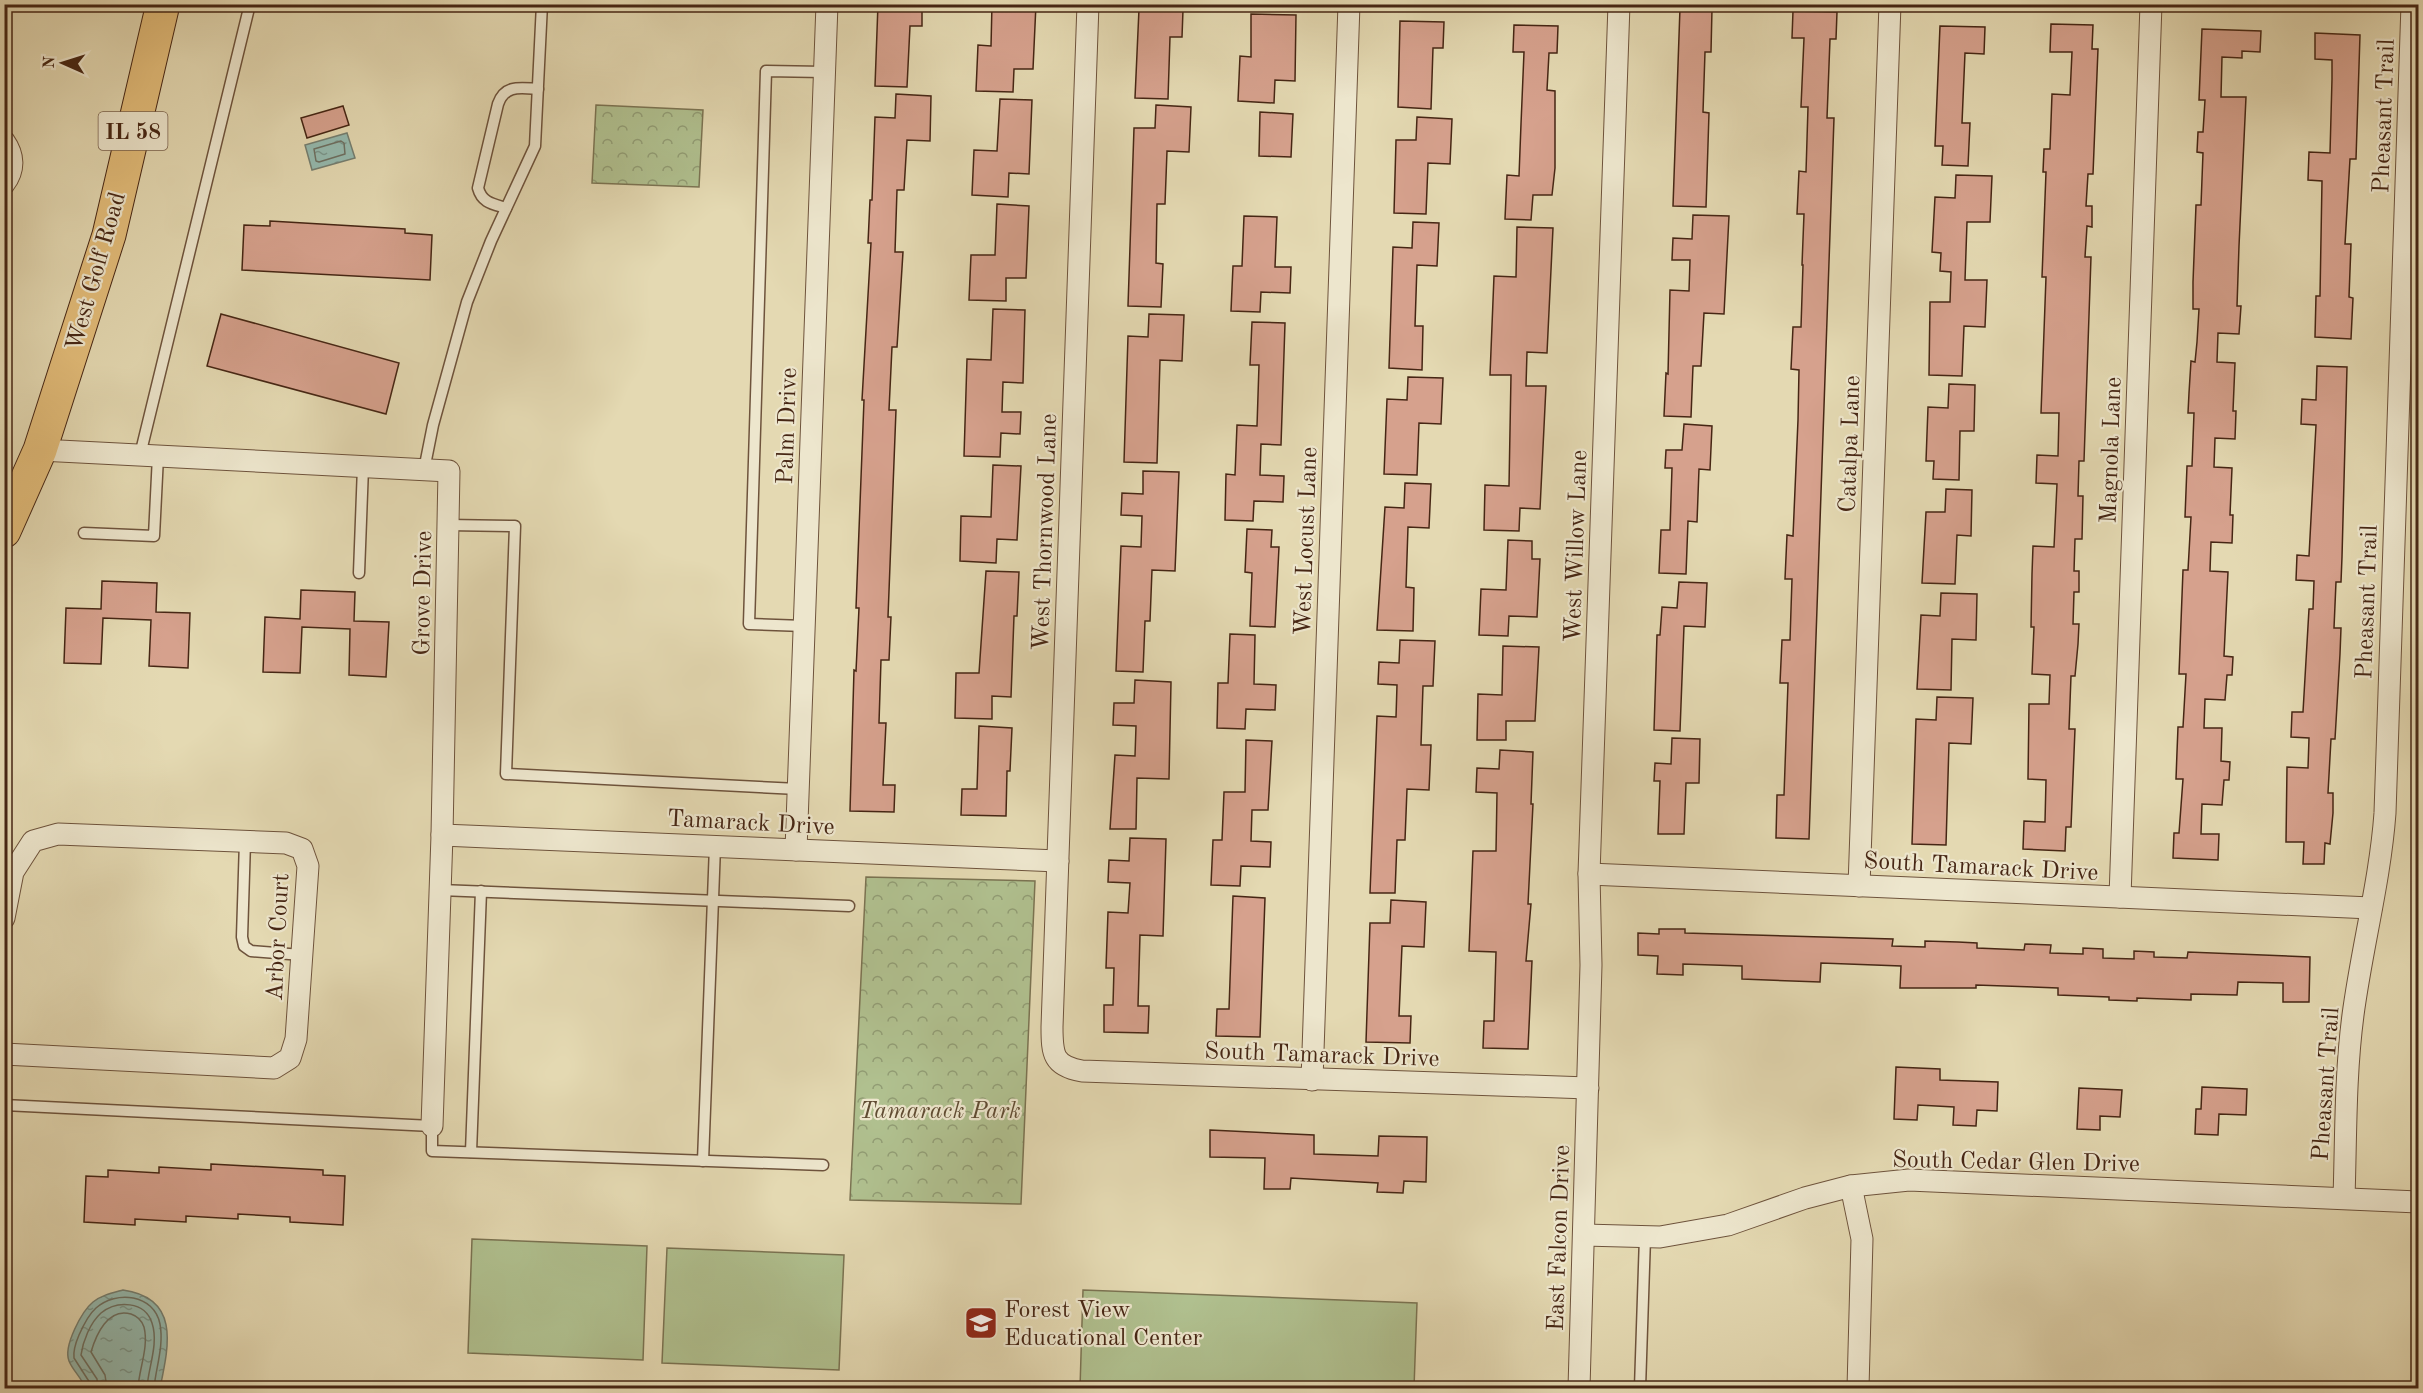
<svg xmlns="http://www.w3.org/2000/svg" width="2423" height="1393" viewBox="0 0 2423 1393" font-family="'Old Standard TT',serif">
<defs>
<pattern id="park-crowns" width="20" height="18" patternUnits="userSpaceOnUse" patternTransform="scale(1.5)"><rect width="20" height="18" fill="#b0c08f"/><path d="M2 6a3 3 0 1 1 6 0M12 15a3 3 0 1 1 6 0" fill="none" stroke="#919c74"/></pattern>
<pattern id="water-ripples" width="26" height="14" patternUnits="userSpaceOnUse" patternTransform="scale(1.5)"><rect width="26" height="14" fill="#95baaf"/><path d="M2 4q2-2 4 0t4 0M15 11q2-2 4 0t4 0" fill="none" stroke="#7b978d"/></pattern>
</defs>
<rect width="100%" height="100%" fill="#e4d9b2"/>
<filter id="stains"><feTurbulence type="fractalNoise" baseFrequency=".00333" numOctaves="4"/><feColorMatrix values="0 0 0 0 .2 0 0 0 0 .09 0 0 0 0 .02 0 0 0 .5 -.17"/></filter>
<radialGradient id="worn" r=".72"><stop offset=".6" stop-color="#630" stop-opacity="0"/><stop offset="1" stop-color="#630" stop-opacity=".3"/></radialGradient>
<g fill="url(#park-crowns)" stroke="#7b7352" stroke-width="1.5">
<path d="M5,5L114,4V5L110,9Z"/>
<path d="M596,105L703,110L699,187L592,183Z"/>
<path d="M866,877L1035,881L1021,1204L850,1200Z"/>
</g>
<g fill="#b0c08f" stroke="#7b7352" stroke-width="1.5">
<path d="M472,1239L647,1246L643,1360L468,1353Z"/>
<path d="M667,1248L844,1255L839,1370L662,1363Z"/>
<path d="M1083,1290L1417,1303L1414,1388H1080Z"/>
<path d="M467,1382L611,1388H467Z"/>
</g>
<g fill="url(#water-ripples)" stroke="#757f71" stroke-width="1.5">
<path d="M347,133L355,158L312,170L305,145Z"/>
<path d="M123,1290C180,1298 169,1345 160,1388H85C82,1378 73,1371 69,1361C63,1346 82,1311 93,1302C102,1295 112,1293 123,1290Z"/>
</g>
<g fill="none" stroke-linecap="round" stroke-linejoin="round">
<g stroke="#6e7062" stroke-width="1.5">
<path d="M341,141L344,143L345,154L319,162L316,161L314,149Z"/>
<path d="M91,1388L90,1383L74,1358C73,1350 76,1342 79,1335C83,1326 88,1315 96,1308C116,1290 154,1294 160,1324C164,1346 156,1367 154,1388"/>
<path d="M98,1388L97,1379L81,1355C83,1341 90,1323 101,1313C117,1300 145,1301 152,1323C159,1344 148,1368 147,1388"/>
<path d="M107,1388L105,1375L91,1352C96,1335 108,1307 131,1314C137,1316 142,1321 144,1327C149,1347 139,1369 138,1388"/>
</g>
</g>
<g fill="#d6a18d" stroke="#462614" stroke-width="1.5">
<path d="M878,4H922V26H910L907,87L875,86Z"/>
<path d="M992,4H1036L1033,69H1014L1013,92L976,91L978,45L991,46Z"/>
<path d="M1680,8L1712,9L1711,52H1705L1703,112L1709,113L1706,207L1673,206Z"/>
<path d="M1139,9L1183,10L1182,37H1170L1168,99L1135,98Z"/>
<path d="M1793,11L1837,12L1836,39H1830L1827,118H1834L1809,839L1776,838L1777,795H1784L1788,683H1780L1782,640H1790L1792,579H1785L1787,535L1793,536L1798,420L1799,370L1791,369L1793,327H1801L1803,265H1802L1804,214H1797L1799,171L1806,172L1808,107H1801L1804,38H1792Z"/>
<path d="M1251,14L1296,15L1295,81L1275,80L1274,103L1238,101L1240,56L1251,57Z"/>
<path d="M1400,21L1444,22L1443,48H1433L1431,109L1398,107Z"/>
<path d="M2051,24L2093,25L2092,49H2098L2093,174H2088L2086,206H2092V227L2087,226L2085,257H2091L2084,461H2079L2078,496H2083L2082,539H2075L2074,571H2079V592H2074L2073,624H2079L2078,644L2075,676H2071L2069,729H2075L2071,827H2066L2065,851L2023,849L2024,821L2045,822L2046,780L2028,779L2029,704H2049L2050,675L2032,674L2034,627H2031L2032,574L2033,546L2054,547L2057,484L2036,483L2037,455L2058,456L2059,413H2041L2046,277H2042L2046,172H2043L2044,149H2050L2052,94L2070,95L2072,52H2050Z"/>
<path d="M1514,25L1558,26L1557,53H1549L1547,90L1555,91V168L1552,195H1533L1531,220L1505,219L1507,175L1519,176L1521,124L1524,52H1513Z"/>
<path d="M1940,26L1985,27L1984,54L1965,53L1962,123H1970L1968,166L1942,165L1943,146H1935Z"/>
<path d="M2202,29L2261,31L2260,52L2242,51V58L2222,57L2221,97H2246L2239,246L2237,306H2241L2239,334L2218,333L2217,362L2235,363L2233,411H2236L2235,439L2215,438L2214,467L2232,468L2230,515H2233L2232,543L2211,542L2210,571L2228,572L2224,656L2233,657L2232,675H2227L2225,700L2205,699L2204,728H2222L2221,761L2230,762L2229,780H2224L2222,805L2202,804L2201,834H2219L2218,860L2173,858L2174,833H2179L2183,779H2176L2177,752L2178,727H2183L2186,674H2179L2183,570H2188L2191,517H2185L2187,466H2192L2194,413H2188L2189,393L2191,361L2195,362L2197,342L2199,309H2193V282L2196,205H2201L2203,153L2197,152L2198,132H2203L2205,100H2199Z"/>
<path d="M2315,33L2360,35L2356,159H2350L2345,244H2351L2349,297L2353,298L2351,339L2315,337L2316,296H2320L2322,181L2308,180L2309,152L2330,153L2332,79V60L2315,59Z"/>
<path d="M896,94L931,96L930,141L907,140L904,190H897L895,252H903L897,347H892L889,410H896L888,617H891L889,660H881L879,723H886L883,785H895L894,812L850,811L854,670L856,671L859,608H856L864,400H862L871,243H868L870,200H872L875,117L895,118Z"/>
<path d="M1000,99L1032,100L1029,174L1009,173L1008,197L972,195L974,150L997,151Z"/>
<path d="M1156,105L1191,107L1189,152L1167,151L1165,204H1157L1156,263L1163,264L1161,307L1128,306L1134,128H1155Z"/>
<path d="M343,106L349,125L307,138L301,118Z"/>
<path d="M1260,112L1293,114L1291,157L1259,156Z"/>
<path d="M1417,117L1452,119L1450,164L1428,163L1426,214L1394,213L1396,140H1416Z"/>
<path d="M1956,175L1992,176L1990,222H1967L1965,280H1987L1985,327L1964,326L1962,376L1929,375L1930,302H1950L1951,272L1940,271L1941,253L1932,252L1935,197L1955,198Z"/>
<path d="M997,204L1029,206L1026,278H1006V301L969,300L971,255H995Z"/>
<path d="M1693,215L1729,216L1724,314L1704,313L1701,366H1693L1691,417L1664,416L1666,373L1668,374L1670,290L1689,291L1690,260H1672L1673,238L1692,239Z"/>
<path d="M1244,216L1277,217L1275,267H1291L1290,293L1261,292L1260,312L1231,311L1233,266H1242Z"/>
<path d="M270,221L405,229V233L432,235L430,280L242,270L244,225L270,226Z"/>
<path d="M1413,222L1439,223L1437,266L1417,265L1415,326H1423L1422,370L1389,368L1393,247L1412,248Z"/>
<path d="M1517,227L1553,228L1547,353L1527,352L1526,386H1546L1540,509L1520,508L1519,531L1484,530L1485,485L1509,486L1511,375H1490L1494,276L1516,277Z"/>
<path d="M993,309L1025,310L1023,383L1003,382L1002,412H1021L1020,434L1001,433L1000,457L964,456L967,359L991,360Z"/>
<path d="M221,314L399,363L386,414L207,366Z"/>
<path d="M1149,314L1184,315L1182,361L1160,360L1157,463L1124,462L1128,336L1148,337Z"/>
<path d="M1252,322L1285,323L1281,445L1261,444L1260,475L1284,476L1283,502L1254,501L1253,521L1225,520L1226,474L1235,475L1237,425L1257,426L1259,365H1250Z"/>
<path d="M2317,366L2347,367L2342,557L2341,582H2336L2334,628H2341L2340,654L2335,739H2331L2328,793H2333V813L2330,844L2325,843L2324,864H2303L2304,842H2286L2287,767L2308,768L2309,738L2291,737L2292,712H2303L2309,609H2313L2314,581L2296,580L2297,555L2309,556L2316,425L2301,424L2302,399L2316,400Z"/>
<path d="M1408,377L1443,378L1441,424L1419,423L1417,475L1384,474L1387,399L1407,400Z"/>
<path d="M1949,384L1975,385L1974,431H1960L1959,480L1933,479L1934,461H1926L1928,407L1948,408Z"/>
<path d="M1684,424L1712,426L1710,470L1699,469L1697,522L1688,521L1686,574L1659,573L1661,530H1670L1672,468H1665L1666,450H1682Z"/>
<path d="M993,465L1021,466L1017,540L997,539L996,563L960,561L961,516L991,517Z"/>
<path d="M1143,471L1179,472L1175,571L1152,570L1150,621H1145L1143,672L1116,671L1121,546L1141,547L1142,516L1121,515L1122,493L1143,494Z"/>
<path d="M1405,483L1431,484L1429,528L1408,527L1406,587L1414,588L1413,631L1377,630L1385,507L1404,508Z"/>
<path d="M1946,489L1972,490L1971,536L1957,535L1955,584L1922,583L1926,512H1945Z"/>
<path d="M1247,529L1272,530L1271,547H1279L1275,627L1250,626L1252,573L1245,572Z"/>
<path d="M1508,540L1532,541V559H1540L1537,617L1509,616L1508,636L1479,635L1481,589L1506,590Z"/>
<path d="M986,571L1019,572L1017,616H1014L1011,697L992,696V719L955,718L956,673H979Z"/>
<path d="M102,581L157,583L156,612L190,613L188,668L149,666L151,620L103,618L101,664L64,663L66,608L101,609Z"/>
<path d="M1679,582L1707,583L1705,627L1684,626L1680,731L1654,730L1657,635H1660L1662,607L1677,608Z"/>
<path d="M301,590L355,592L354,621L389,622L386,677L349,675L350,629L302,627L300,673L263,672L265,617L300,619Z"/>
<path d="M1941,593L1977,594L1976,640L1952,639L1951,690L1917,689L1921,615L1940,616Z"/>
<path d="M1230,634L1255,635L1254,684L1276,685L1275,710L1246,709L1245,729L1217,728L1218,683H1228Z"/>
<path d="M1400,640L1435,641L1433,686H1423L1421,745H1431L1429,790L1407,789L1405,840H1397L1395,893H1370L1377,716L1396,717L1397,685L1378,684L1379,662L1399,663Z"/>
<path d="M1503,646L1539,647L1535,721H1506V740H1477L1478,694L1502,695Z"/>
<path d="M1135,680L1171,682L1169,779L1137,778L1136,829H1110L1115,755L1135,756L1136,726L1113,725L1114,703H1134Z"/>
<path d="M1937,697L1973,698L1971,744L1949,743L1946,845L1912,844L1916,719L1936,720Z"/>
<path d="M979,726L1012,728L1010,771H1007L1006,816L961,815L962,789H977Z"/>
<path d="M1672,738L1700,739L1699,783H1686L1684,834H1658L1660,781H1654L1655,763L1671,764Z"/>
<path d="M1246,740L1272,741L1268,810H1252L1251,841L1271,842L1270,867L1241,866L1240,886L1211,885L1213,840H1222L1224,792H1245Z"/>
<path d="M1500,750L1533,752L1531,804H1533L1528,904H1531L1526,961H1532L1528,1049L1483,1048L1484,1021H1494L1496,952L1469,951L1473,851H1496L1497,793L1476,792L1477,768L1499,769Z"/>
<path d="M1130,838L1166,839L1163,936L1140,935L1138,1006H1149L1148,1033L1104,1032V1005H1113L1114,968H1106L1108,912L1128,913L1130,883L1108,882L1109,860L1129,861Z"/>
<path d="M1233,896L1265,898L1260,1037L1216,1036L1217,1009H1229Z"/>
<path d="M1391,900L1426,902L1424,947L1402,946L1399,1016H1411L1410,1043L1366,1042L1370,923H1390Z"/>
<path d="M1659,929H1685V933L1893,939L1892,946L1925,947V941L1958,942L1977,943V948L2024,950L2025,944L2051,945L2050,953L2083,954V948L2103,949V958L2134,959V951L2154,952V957L2187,958L2188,952L2310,957L2309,1002H2283V983L2238,982L2237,995L2191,994V1000L2137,998V1001L2109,1000V997L2058,995V988L1976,985V988H1900L1901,966L1821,963L1820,982L1742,979V966L1683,964V975L1657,974L1658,956L1638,955V933L1659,934Z"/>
<path d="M1896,1067L1940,1069V1080L1998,1082L1997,1111L1977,1110L1976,1126L1953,1125L1954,1107L1918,1105L1917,1120L1894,1119Z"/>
<path d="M2202,1087L2247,1089L2246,1115L2219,1114L2218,1135L2195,1134L2196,1109H2201Z"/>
<path d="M2079,1088L2122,1090L2120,1117L2100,1116V1130L2077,1129Z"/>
<path d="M1210,1130L1314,1135V1154L1378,1156L1379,1136L1427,1137L1426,1182L1404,1181L1403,1193L1377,1192L1378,1183L1291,1178L1290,1189H1264L1265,1158L1210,1157Z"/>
<path d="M211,1164L323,1170V1175L345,1176L343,1225L290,1222V1217L238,1214V1219L186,1216V1222L135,1219V1225L84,1222L86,1176L108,1177V1170L159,1173V1167L211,1170Z"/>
</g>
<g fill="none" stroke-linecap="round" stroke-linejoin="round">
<g stroke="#6e533c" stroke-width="13">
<g id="service">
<path d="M506,208C493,204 482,203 478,188L498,104C505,84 521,88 538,89"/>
<path d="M140,455L250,4"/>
<path d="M424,470L433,425L467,302L491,241L535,146L542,4"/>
<path d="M448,525L515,526L506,774L798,789"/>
<path d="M84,533L154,536L158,456"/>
<path d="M359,573L363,467"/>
<path d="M804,626L749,624L766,71L824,72"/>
<path d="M245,841L242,937L244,946L251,951L302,955"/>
<path d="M440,890L849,906"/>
<path d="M4,1105L432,1126V1151L823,1165"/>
<path d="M471,1152L481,891"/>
<path d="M703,1161L715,846"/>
<path d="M1640,1388L1645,1237"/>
</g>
</g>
<g stroke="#6e533c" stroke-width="23">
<g id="minor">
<path d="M1088,4L1052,1027C1052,1054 1053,1066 1082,1071L1588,1088"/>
<path d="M4,141C14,155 15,170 4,184"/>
<path d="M40,450L449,471L442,835L432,1126"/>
<path d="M442,835L1058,861"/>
<path d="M796,850L827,4"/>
<path d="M1589,874L2371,908"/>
<path d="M1859,886L1890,4"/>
<path d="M2120,897L2151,4"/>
<path d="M4,918L13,872L33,841L58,834L286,843L302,849L308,866L296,1039L290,1058L274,1068L4,1054"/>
<path d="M1312,1080L1349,4"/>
<path d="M1851,1186L1862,1239L1858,1388"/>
<path d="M2344,1198C2346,1137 2345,1076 2353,1015C2362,947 2380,881 2385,813L2412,4"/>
<path d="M1584,1235L1660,1237L1728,1225L1805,1198L1851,1186L1909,1180L2418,1202"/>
<path d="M1579,1388L1591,965L1589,874L1619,4"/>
</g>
</g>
<g stroke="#462614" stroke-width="35">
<path id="primary" d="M4,531L40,450L109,235L163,4"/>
</g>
<use href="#service" stroke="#ede6cd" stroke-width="10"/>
<use href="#minor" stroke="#ede6cd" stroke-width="21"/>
<use href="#primary" stroke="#e2bc79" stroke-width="33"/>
</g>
<defs>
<g id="school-square" transform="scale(1.725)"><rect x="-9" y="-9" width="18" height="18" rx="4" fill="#8f2418" stroke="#ede6cd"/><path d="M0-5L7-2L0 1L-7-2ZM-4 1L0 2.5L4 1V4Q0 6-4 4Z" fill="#fff"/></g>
</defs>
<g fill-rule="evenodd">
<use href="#school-square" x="981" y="1323"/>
</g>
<g text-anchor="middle" stroke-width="4.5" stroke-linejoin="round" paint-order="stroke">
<rect fill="#ede6cd" stroke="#78604c" stroke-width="1.5" x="98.5" y="112" width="69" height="38" rx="4.5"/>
<g font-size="22" font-weight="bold" fill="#462614">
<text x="133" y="139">IL 58</text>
</g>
<g font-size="24" fill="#462614" stroke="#ede6cd">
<text transform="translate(2383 116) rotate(-88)" y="8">Pheasant Trail</text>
<text transform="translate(95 271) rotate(-74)" y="8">West Golf Road</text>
<text transform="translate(786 426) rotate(-88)" y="8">Palm Drive</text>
<text transform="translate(1849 444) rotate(-88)" y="8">Catalpa Lane</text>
<text transform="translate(2110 450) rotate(-88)" y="8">Magnola Lane</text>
<text transform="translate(1044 532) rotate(-88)" y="8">West Thornwood Lane</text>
<text transform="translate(1305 541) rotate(-88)" y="8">West Locust Lane</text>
<text transform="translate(1575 546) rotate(-88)" y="8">West Willow Lane</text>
<text transform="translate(422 593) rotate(-89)" y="8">Grove Drive</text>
<text transform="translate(2366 602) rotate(-88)" y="8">Pheasant Trail</text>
<text transform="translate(751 822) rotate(3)" y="8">Tamarack Drive</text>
<text transform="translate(1981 866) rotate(3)" y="8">South Tamarack Drive</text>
<text transform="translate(277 937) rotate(-87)" y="8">Arbor Court</text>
<text transform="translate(1322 1054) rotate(2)" y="8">South Tamarack Drive</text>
<text transform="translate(2325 1084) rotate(-86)" y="8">Pheasant Trail</text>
<text transform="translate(2016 1161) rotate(1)" y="8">South Cedar Glen Drive</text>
<text transform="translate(1558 1238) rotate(-88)" y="8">East Falcon Drive</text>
</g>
<g font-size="24" font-style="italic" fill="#604c33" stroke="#ede6cd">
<text x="940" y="1118">Tamarack Park</text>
</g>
<g font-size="24" fill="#462614" stroke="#ede6cd" text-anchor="start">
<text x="1004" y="1317">Forest View<tspan x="1004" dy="28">Educational Center</tspan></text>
</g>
</g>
<rect width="2423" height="1393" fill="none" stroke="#e4d9b2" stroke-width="24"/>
<rect x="6" y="6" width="2411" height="1381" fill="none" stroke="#462614" stroke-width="3"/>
<rect x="12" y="12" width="2399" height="1369" fill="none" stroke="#462614" stroke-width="1.5"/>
<g transform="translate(63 63) rotate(273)" stroke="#ede6cd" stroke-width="4.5" paint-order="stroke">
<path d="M0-4.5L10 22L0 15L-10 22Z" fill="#462614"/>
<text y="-9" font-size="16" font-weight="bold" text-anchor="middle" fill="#462614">N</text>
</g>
<rect width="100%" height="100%" filter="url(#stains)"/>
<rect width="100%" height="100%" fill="url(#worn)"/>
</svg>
